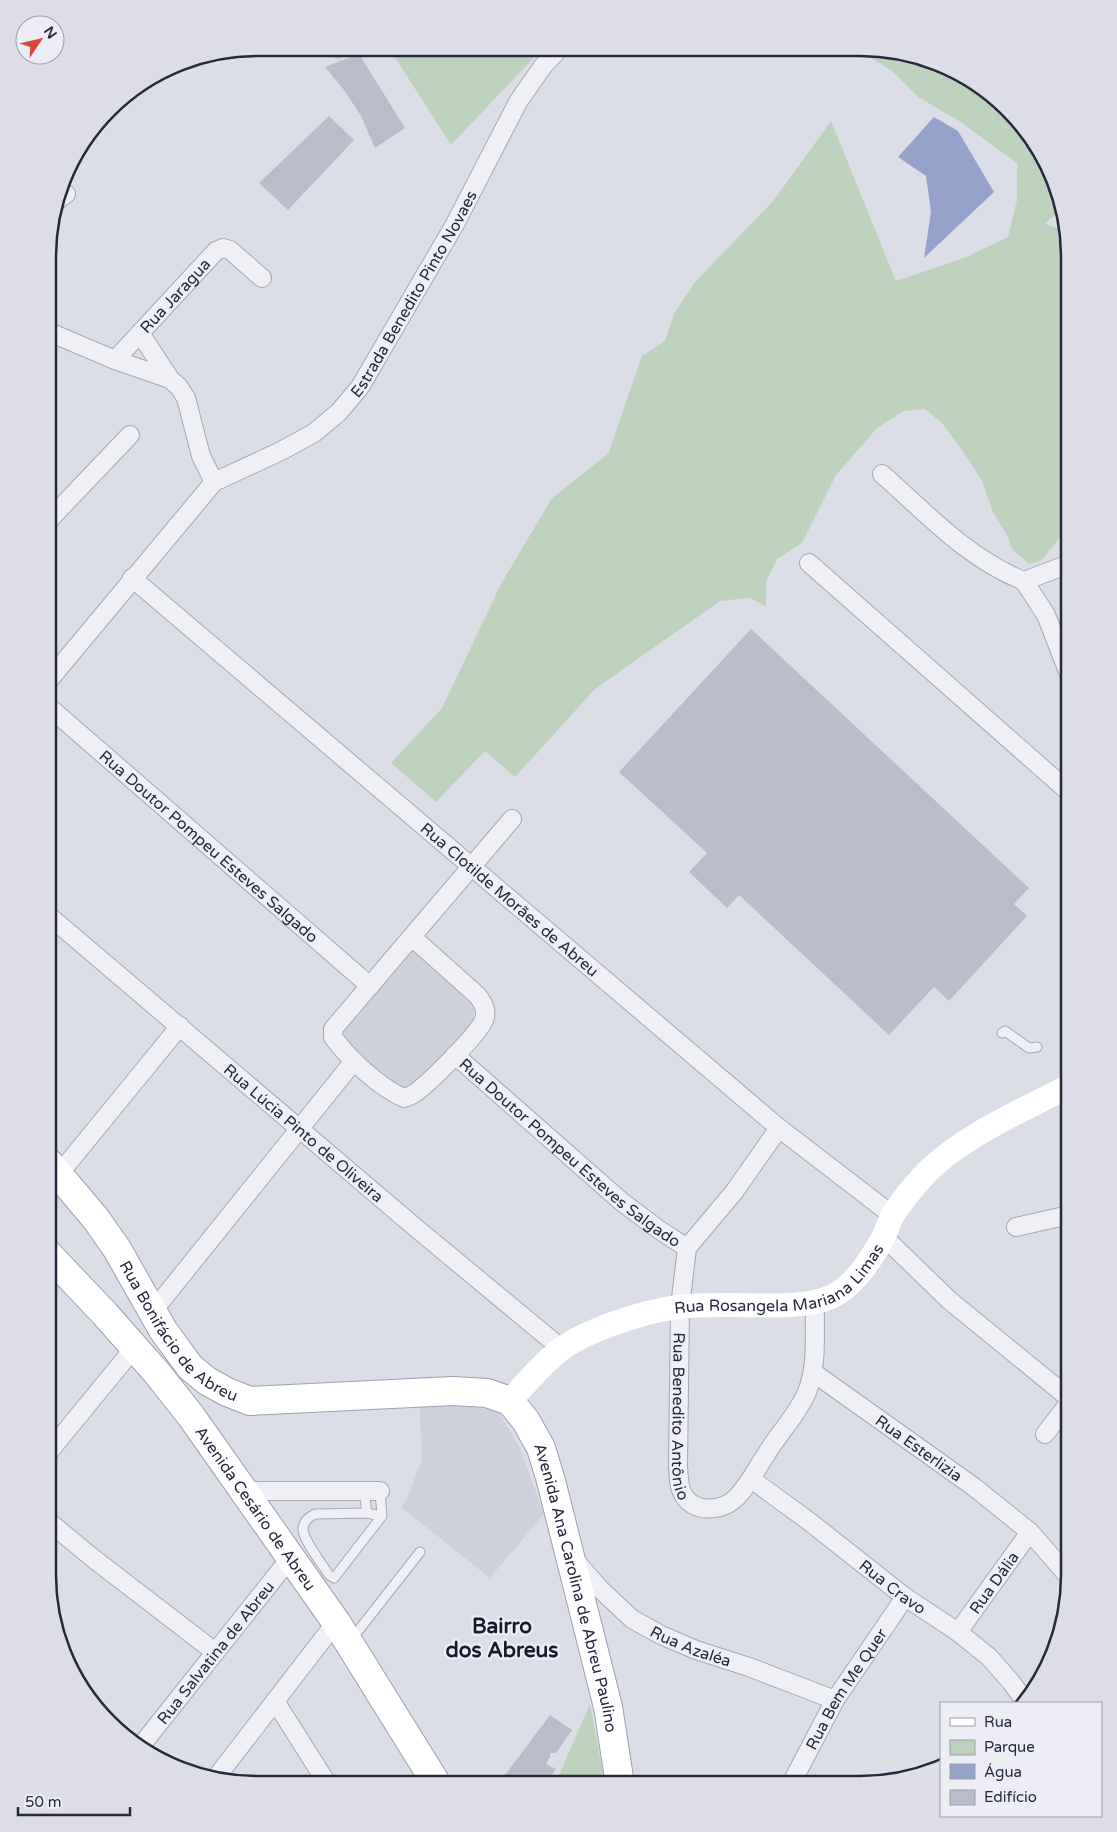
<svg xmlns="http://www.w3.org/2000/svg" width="1117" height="1832" viewBox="0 0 1117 1832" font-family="'Varela Round',sans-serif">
<rect width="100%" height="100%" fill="#dcdee7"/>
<g fill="#ced0dc">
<path d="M412,948L475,1002L473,1024L421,1081L406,1089L379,1074L337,1033Z"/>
<path d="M419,1399L498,1411L520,1448L544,1514L490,1578L401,1507L407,1499L422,1459Z"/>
</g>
<g fill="#bdd2bd">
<path d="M327,48H360L338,60Z"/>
<path d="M389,48H543L451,145Z"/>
<path d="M855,49H887L940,64L988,91L1026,130L1054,177L1060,210L1045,224L1064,230L1069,257V526L1042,560L1029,564L1012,549L1008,537L993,512L982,481L962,450L942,423L925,409L904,411L877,428L836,475L802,543L777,559L766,582V606L749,598L720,601L595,689L515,777L485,751L436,802L391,763L442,708L501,584L552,498L608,454L642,356L665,341L674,314L695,282L774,200L831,121L896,281L964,258L1008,237L1017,200V163L959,121L918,97L891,70Z"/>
<path d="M590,1704L605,1784H555Z"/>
</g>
<path fill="#95a2ca" d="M934,117L958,131L994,192L924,258L931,212L926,176L898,157Z"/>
<g fill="#b9bcca">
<path d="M359,54L405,128L375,148L361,116L344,90L325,67Z"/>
<path d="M329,116L354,140L288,210L259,183Z"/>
<path d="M751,629L1029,888L1014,904L1027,916L949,1001L934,987L889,1035L739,895L727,908L689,872L707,853L619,772Z"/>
<path d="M550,1715L572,1730L556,1753H550V1757L546,1764L556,1769L547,1781L544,1778L540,1784L499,1783Z"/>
</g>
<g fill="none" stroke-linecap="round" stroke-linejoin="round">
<g stroke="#a5a7b4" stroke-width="11">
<g id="lane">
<path d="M1002,1033L1005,1031L1029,1048L1037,1047"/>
<path d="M364,1491L367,1513"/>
<path d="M380,1491L382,1516L334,1578L329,1575C323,1565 303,1540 303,1529C303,1522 309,1517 315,1514L367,1513L382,1516"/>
<path d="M351,1640L420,1552"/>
</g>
</g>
<g stroke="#a5a7b4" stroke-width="20">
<g id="street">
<path d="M59,199L66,194"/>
<path d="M49,332L115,360L170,379L179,387L186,398L201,456L214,482"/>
<path d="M140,333L170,379"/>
<path id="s1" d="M115,360L216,251L223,248L230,250L262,278"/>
<path d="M882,474C926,513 968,559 1024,581L1069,564"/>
<path d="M49,520L130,435"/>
<path d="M809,563L1069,792"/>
<path id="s2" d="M132,578L779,1128L892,1215"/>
<path d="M1024,581L1046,615L1069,674"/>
<path id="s3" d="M49,680L214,482L281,451L314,433L339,412L360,387L455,224L518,102L543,66L560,48"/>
<path id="s4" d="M49,707L370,986"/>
<path id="s5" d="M48,915L416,1228L562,1349"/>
<path d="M412,937L478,996C483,1003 488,1011 484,1020C477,1036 429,1083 415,1093C412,1095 408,1097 404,1098C380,1088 348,1058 333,1037V1029L512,819"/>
<path id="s6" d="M455,1055L622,1202L658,1229L687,1248"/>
<path id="s7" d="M779,1128L734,1192L687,1248L680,1307L678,1466C679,1476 678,1487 684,1496C695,1514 723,1511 737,1497C749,1484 757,1468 767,1453C779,1433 798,1414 807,1392C818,1364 814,1332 815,1302"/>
<path d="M59,1174L180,1026"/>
<path d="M1016,1227L1069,1215"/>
<path d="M884,1237L949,1300L1069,1398"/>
<path d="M153,1311L354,1061"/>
<path id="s8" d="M814,1373L974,1487L1030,1532L1069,1577"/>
<path d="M1045,1434L1069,1403"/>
<path d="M48,1453L134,1348"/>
<path id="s9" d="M751,1479L806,1519L905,1597L958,1632L989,1657L1011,1682L1025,1701"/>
<path d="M243,1491H380"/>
<path d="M48,1521L94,1559L215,1652"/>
<path id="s10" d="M573,1558L599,1588L632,1619L661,1635L696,1650L749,1667L835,1700"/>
<path id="s11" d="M958,1632L1030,1532"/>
<path d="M275,1701L327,1783"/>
<path id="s12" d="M140,1747L291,1557"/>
<path d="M215,1779L336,1622"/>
<path id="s13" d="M791,1784L835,1700L905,1597"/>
</g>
</g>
<g stroke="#9b9fb3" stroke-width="30">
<g id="primary">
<path id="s15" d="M48,1162L96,1219L117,1249L163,1330L190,1367L207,1381L227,1392L250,1401L453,1391L487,1393L510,1401L526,1421L541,1448L551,1481L608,1707L620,1784"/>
<path id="s16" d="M48,1254L105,1314L157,1373L191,1416L336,1622L436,1783"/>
</g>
</g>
<use href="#lane" stroke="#eff0f6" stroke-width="9"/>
<use href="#street" stroke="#eff0f6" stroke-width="18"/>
<path stroke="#fff" stroke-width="24" id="s14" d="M510,1401C526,1383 541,1365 560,1350C586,1330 648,1310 680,1307C699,1304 719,1305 737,1305C765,1305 806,1308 831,1297C854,1287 871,1259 883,1238C887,1230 889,1221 894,1213C903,1199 915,1185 927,1172C966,1134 1022,1111 1069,1086"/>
<use href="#primary" stroke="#fff" stroke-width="28"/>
</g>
<g text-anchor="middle" stroke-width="4.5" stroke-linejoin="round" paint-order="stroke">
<g font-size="16" fill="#25283e" stroke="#ecedf5">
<text dy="6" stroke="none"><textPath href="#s3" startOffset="542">Estrada Benedito Pinto Novaes</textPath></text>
<text dy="6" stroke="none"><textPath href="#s1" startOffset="88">Rua Jaragua</textPath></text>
<text dy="6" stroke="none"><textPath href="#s4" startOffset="212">Rua Doutor Pompeu Esteves Salgado</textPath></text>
<text dy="6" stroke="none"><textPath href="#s2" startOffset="496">Rua Clotilde Morães de Abreu</textPath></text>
<text dy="6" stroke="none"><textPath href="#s5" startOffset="336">Rua Lúcia Pinto de Oliveira</textPath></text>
<text dy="6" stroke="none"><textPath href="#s6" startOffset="151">Rua Doutor Pompeu Esteves Salgado</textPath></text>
<text dy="6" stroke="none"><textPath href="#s14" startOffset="309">Rua Rosangela Mariana Limas</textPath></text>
<text dy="6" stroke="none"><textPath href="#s15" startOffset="216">Rua Bonifácio de Abreu</textPath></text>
<text dy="6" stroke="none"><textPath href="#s7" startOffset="320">Rua Benedito Antônio</textPath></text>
<text dy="6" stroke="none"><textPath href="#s8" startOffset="129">Rua Esterlizia</textPath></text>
<text dy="6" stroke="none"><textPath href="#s16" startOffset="329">Avenida Cesário de Abreu</textPath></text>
<text dy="6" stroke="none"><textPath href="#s11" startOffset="61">Rua Dália</textPath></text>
<text dy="6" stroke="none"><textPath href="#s9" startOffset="178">Rua Cravo</textPath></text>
<text dy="6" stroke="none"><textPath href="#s15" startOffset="782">Avenida Ana Carolina de Abreu Paulino</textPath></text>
<text dy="6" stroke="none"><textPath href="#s10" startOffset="150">Rua Azaléa</textPath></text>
<text dy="6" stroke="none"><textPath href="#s12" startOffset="121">Rua Salvatina de Abreu</textPath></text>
<text dy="6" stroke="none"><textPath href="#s13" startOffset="110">Rua Bem Me Quer</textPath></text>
</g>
<g font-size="21" font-weight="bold" fill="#181a2f" stroke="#ecedf5">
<text x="502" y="1633">Bairro<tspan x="502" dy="24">dos Abreus</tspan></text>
</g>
</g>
<path d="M0 0H1117V1832H0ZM257 56H860A201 201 0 0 1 1061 257V1575A201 201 0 0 1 860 1776H257A201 201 0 0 1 56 1575V257A201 201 0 0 1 257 56Z" fill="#dcdde6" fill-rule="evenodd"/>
<path fill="none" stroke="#25283e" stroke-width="2.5" d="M257 56H860A201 201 0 0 1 1061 257V1575A201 201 0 0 1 860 1776H257A201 201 0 0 1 56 1575V257A201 201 0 0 1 257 56Z"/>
<rect x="940" y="1702" width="162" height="115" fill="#ecedf5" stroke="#9c9eac"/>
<rect x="950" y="1718" width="25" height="8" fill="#ffffff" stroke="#9c9eac"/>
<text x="984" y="1727" font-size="15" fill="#25283e">Rua</text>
<rect x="950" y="1740" width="25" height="15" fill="#bdd2bd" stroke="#9c9eac"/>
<text x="984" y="1752" font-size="15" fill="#25283e">Parque</text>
<rect x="950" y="1764" width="25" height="15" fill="#95a2ca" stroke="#9c9eac"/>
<text x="984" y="1777" font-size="15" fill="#25283e">Água</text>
<rect x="950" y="1790" width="25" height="15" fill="#b9bcca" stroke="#9c9eac"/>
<text x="984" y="1802" font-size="15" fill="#25283e">Edifício</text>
<g transform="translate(40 40) rotate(55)"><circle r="24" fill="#ecedf5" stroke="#9c9eac"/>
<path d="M0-4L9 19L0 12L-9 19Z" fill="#d4493a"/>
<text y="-8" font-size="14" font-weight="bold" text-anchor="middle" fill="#25283e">N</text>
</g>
<path d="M18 1807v8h112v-8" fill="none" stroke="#25283e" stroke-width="2.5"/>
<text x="25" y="1807" font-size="15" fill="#25283e" stroke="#ecedf5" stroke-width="4" paint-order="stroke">50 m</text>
</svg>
